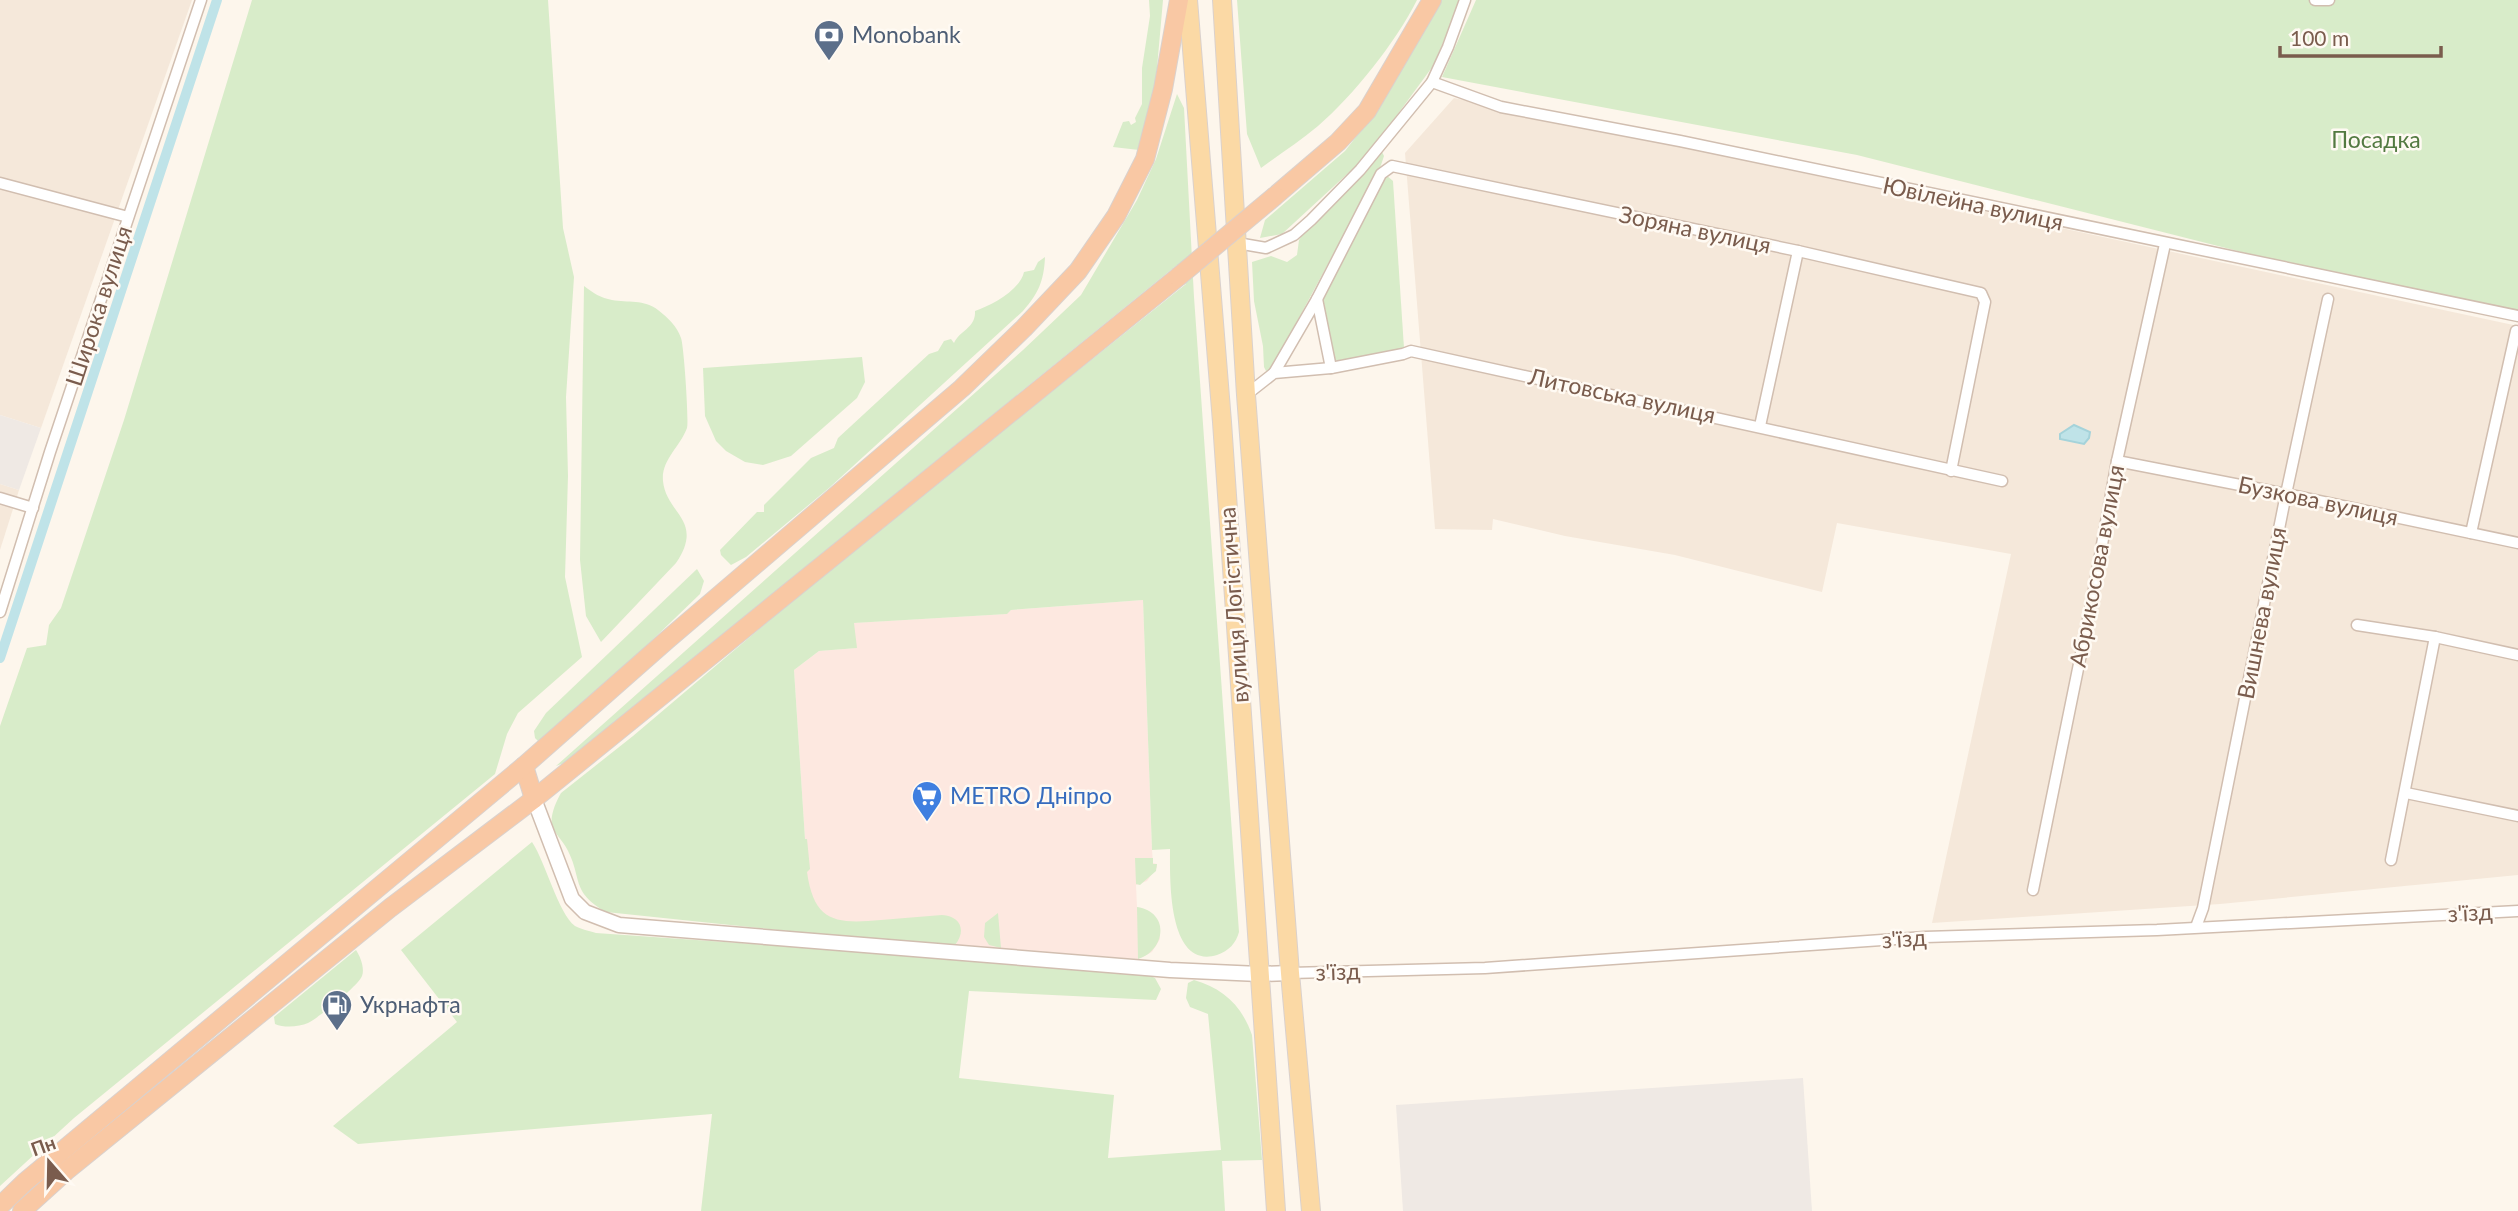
<svg xmlns="http://www.w3.org/2000/svg" width="2518" height="1211" viewBox="0 0 2518 1211" font-family="Lato,sans-serif">
<rect width="100%" height="100%" fill="#fdf6ec"/>
<g fill="#f5e8da">
<path d="M0,0H192L41,428L0,415Z"/>
<path d="M1454,98L2518,326V875L2220,904L1932,923L2011,554L1837,523L1822,592L1675,555L1565,536L1493,519L1492,530L1435,529L1405,153Z"/>
<path d="M0,484L19,490L0,550Z"/>
</g>
<path fill="#fde8e0" d="M1143,600L1152,850L1153,863L1157,864V867L1147,881L1136,885L1137,907L1152,913L1160,926V939L1152,952L1138,959L807,933L805,839L794,670L819,651L856,648L853,623L1006,614L1011,610Z"/>
<g fill="#efe9e4">
<path d="M0,415L41,428L19,490L0,484Z"/>
<path d="M1803,1078L1812,1211H1403L1396,1105Z"/>
</g>
<g fill="#d8ecc9">
<path d="M252,0H548L563,228L574,277L566,397L568,476L565,577L582,657L518,713L507,734L495,774L74,1118L0,1186V726L27,648L46,645L49,625L61,608L124,420Z"/>
<path d="M1149,0H1163L1154,102L1139,150L1113,147L1123,122L1129,121L1131,125L1136,122L1135,118L1142,104V68L1150,16Z"/>
<path d="M1237,0H1417C1396,42 1353,96 1318,126C1300,141 1280,154 1261,168L1247,134Z"/>
<path d="M1440,0H1461L1433,66L1389,126L1358,164L1282,234L1260,238L1265,220L1345,151L1377,110Z"/>
<path d="M1476,0H2518V312L2325,273L1857,155L1442,77Z"/>
<path d="M1177,94L1184,108L1194,297L1239,932C1236,943 1229,951 1217,955C1167,970 1170,877 1170,849L1152,850L1143,600L1011,610L1007,614L854,623L857,648L819,651L794,670L805,839H807L810,869L807,872C814,923 837,924 881,920C901,918 921,917 942,915C960,916 967,930 955,945L807,933L606,912C570,891 583,879 567,849C563,841 554,833 552,825C550,815 556,802 561,793L633,736L824,574L1186,284L1177,265L564,763L556,766L1023,350L1081,295L1137,200L1156,159Z"/>
<path d="M1382,152L1384,156L1381,165L1271,370L1266,371L1264,367L1263,346L1254,301L1252,262L1271,256L1287,262L1297,255L1299,240L1303,234Z"/>
<path d="M1386,175L1393,181L1404,348L1335,361L1323,298Z"/>
<path d="M1045,257C1044,281 1038,294 1023,311L829,488L746,557L731,565L721,555L720,550L757,512H764V505L811,458L834,448L838,438L929,354L938,351L944,341L951,339L954,343C960,330 976,328 975,311C992,305 1020,290 1024,272L1034,270L1038,262Z"/>
<path d="M584,286C593,293 601,298 612,300C628,303 644,299 658,310C668,318 677,326 681,338C684,346 689,422 687,428C680,447 661,460 663,481C666,514 705,520 676,563L601,642L586,616L580,560Z"/>
<path d="M862,357L865,382L857,398L791,456L763,465L745,462L726,451L716,441L705,416L703,368Z"/>
<path d="M697,569L704,581L700,594L617,674L539,742L535,738L534,731L546,713Z"/>
<path d="M532,842C546,863 558,913 575,926C580,929 590,931 596,933L1014,962L1145,974L1155,978L1161,989L1156,1000L969,991L959,1078L1114,1095L1108,1158L1221,1150L1208,1014L1190,1007L1186,998L1188,983L1194,980C1223,988 1242,1006 1252,1035L1262,1160L1222,1161L1225,1211H701L712,1114L358,1144L333,1126L457,1022L401,950Z"/>
<path d="M1135,858H1153V864H1157L1156,871L1140,885L1136,884Z"/>
<path d="M1137,907C1170,912 1166,950 1138,959Z"/>
<path d="M998,913L1001,948L989,945L984,937L985,923Z"/>
<path d="M356,950C360,956 365,968 362,976C359,985 317,1019 308,1023C299,1027 284,1028 275,1024L274,1017Z"/>
</g>
<path fill="#bfe3e8" stroke="#a5d3da" stroke-width="2" d="M2074,425L2090,432L2089,438L2084,444L2060,439V434Z"/>
<g fill="none" stroke-linecap="round" stroke-linejoin="round">
<path stroke="#bfe3e8" stroke-width="10" d="M0,658L217,0"/>
<g stroke="#d1beb0" stroke-width="13">
<g id="minor">
<path d="M2315,0H2329"/>
<path d="M1432,82L1501,107L1680,141L2518,316"/>
<path d="M0,183L128,217"/>
<path d="M1237,243L1266,248L1294,235L1311,220L1360,170L1432,82L1448,47L1465,0"/>
<path d="M1317,299L1331,368"/>
<path d="M1274,373L1317,299L1381,174L1392,166L1798,251L1981,293L1985,302L1951,471"/>
<path d="M1246,395L1274,373L1331,368L1403,354L1411,351L2002,481"/>
<path d="M1760,426L1798,251"/>
<path d="M2117,461L2286,494L2518,543"/>
<path d="M0,498L33,508"/>
<path d="M2471,533L2516,331"/>
<path d="M0,612L50,452L201,0"/>
<path d="M2357,625L2435,637L2518,655"/>
<path d="M2406,793L2518,816"/>
<path d="M2391,860L2435,637"/>
<path d="M2033,890L2092,600L2117,461L2165,244"/>
<path d="M2196,927L2203,908L2286,494L2328,299"/>
<path d="M1290,973L1485,968L1925,937L2157,930L2518,911"/>
</g>
</g>
<g stroke="#d1beb0" stroke-width="17">
<path id="tertiary" d="M534,799L572,899L585,912L619,925L1170,970L1259,974L1290,973"/>
</g>
<g stroke="#dad1cd" stroke-width="20">
<g id="primary">
<path d="M1188,0L1222,422L1276,1211"/>
<path d="M1222,0L1246,395L1290,973L1311,1211"/>
</g>
</g>
<g stroke="#dad1cd" stroke-width="20">
<g id="trunk">
<path d="M1275,196L1338,142L1367,111L1432,0"/>
<path d="M524,766L534,799"/>
<path d="M0,1206L25,1182L524,766L667,640L962,388L1024,328L1078,271L1116,216L1145,159L1163,89L1179,0"/>
<path d="M22,1211L66,1171L390,908L534,799L1178,277"/>
</g>
</g>
<use href="#minor" stroke="#fff" stroke-width="10"/>
<use href="#tertiary" stroke="#fff" stroke-width="14"/>
<use href="#primary" stroke="#fbd9a5" stroke-width="18"/>
<use href="#trunk" stroke="#f9c8a4" stroke-width="18"/>
<g stroke="#dad1cd" stroke-width="20" stroke-linecap="butt">
<path id="trunk-bridge" d="M1178,277L1275,196"/>
</g>
<use href="#trunk-bridge" stroke="#f9c8a4" stroke-width="18"/>
</g>
<defs>
<g id="bank-pin" transform="scale(1.575)"><path d="M0 17L-7.5 6A9.5 9.5 0 1 1 7.5 6Z" fill="#5c6f8a" stroke="#fffaf3"/><path d="M-6-4H6V4H-6ZM0-2.3a2.3 2.3 0 1 0 0 4.6a2.3 2.3 0 1 0 0-4.6Z" fill="#fff"/></g>
<g id="supermarket-pin" transform="scale(1.575)"><path d="M0 17L-7.5 6A9.5 9.5 0 1 1 7.5 6Z" fill="#3f7fe0" stroke="#fffaf3"/><path d="M-6-5.5h2.5l.6 2H6L4.5 2H-2.5L-4.4-4H-6ZM-1.5 3.2a1.3 1.3 0 1 0 .1 0ZM3 3.2a1.3 1.3 0 1 0 .1 0Z" fill="#fff"/></g>
<g id="fuel-pin" transform="scale(1.575)"><path d="M0 17L-7.5 6A9.5 9.5 0 1 1 7.5 6Z" fill="#5c6f8a" stroke="#fffaf3"/><path d="M-5.5-6h7V0h2V4h1.3V-2.5L3-4.5l.8-.8L6-3V5H2.5V1h-1V6h-7ZM-4.2-4.7v3.2H.2V-4.7Z" fill="#fff"/></g>
</defs>
<g fill-rule="evenodd">
<use href="#bank-pin" x="829" y="35"/>
<use href="#supermarket-pin" x="927" y="796"/>
<use href="#fuel-pin" x="337" y="1005"/>
</g>
<g text-anchor="middle" stroke-width="5" stroke-linejoin="round" paint-order="stroke">
<g font-size="23" fill="#4e5e75" stroke="#fffaf3" text-anchor="start">
<text x="852" y="43">Monobank</text>
<text x="360" y="1013">Укрнафта</text>
</g>
<g font-size="23" fill="#537a41" stroke="#fffaf3">
<text x="2376" y="148">Посадка</text>
</g>
<g font-size="23" fill="#7a5c4d" stroke="#fffaf3">
<text transform="translate(1973 204) rotate(12)" y="8">Ювілейна вулиця</text>
<text transform="translate(1695 230) rotate(12)" y="8">Зоряна вулиця</text>
<text transform="translate(99 306) rotate(-72)" y="8">Широка вулиця</text>
<text transform="translate(1622 396) rotate(12)" y="8">Литовська вулиця</text>
<text transform="translate(2318 501) rotate(12)" y="8">Бузкова вулиця</text>
<text transform="translate(2097 566) rotate(-79)" y="8">Абрикосова вулиця</text>
<text transform="translate(1234 605) rotate(-94)" y="8">вулиця Логістична</text>
<text transform="translate(2262 613) rotate(-79)" y="8">Вишнева вулиця</text>
<text transform="translate(2470 913) rotate(-3)" y="8">з'їзд</text>
<text transform="translate(1904 939) rotate(-4)" y="8">з'їзд</text>
<text transform="translate(1338 972) rotate(-2)" y="8">з'їзд</text>
</g>
<g font-size="23" fill="#366cbe" stroke="#fffaf3" text-anchor="start">
<text x="950" y="804">METRO Дніпро</text>
</g>
</g>
<g transform="translate(49 1162) rotate(340)" stroke="#fffaf3" stroke-width="5" paint-order="stroke">
<path d="M0-5L12 26L0 18L-12 26Z" fill="#7a5c4d"/>
<text y="-10" font-size="19" font-weight="bold" text-anchor="middle" fill="#7a5c4d">Пн</text>
</g>
<path d="M2280 46v10h161v-10" fill="none" stroke="#7a5c4d" stroke-width="3.5"/>
<text x="2290" y="46" font-size="21" fill="#7a5c4d" stroke="#fffaf3" stroke-width="5" paint-order="stroke">100 m</text>
</svg>
